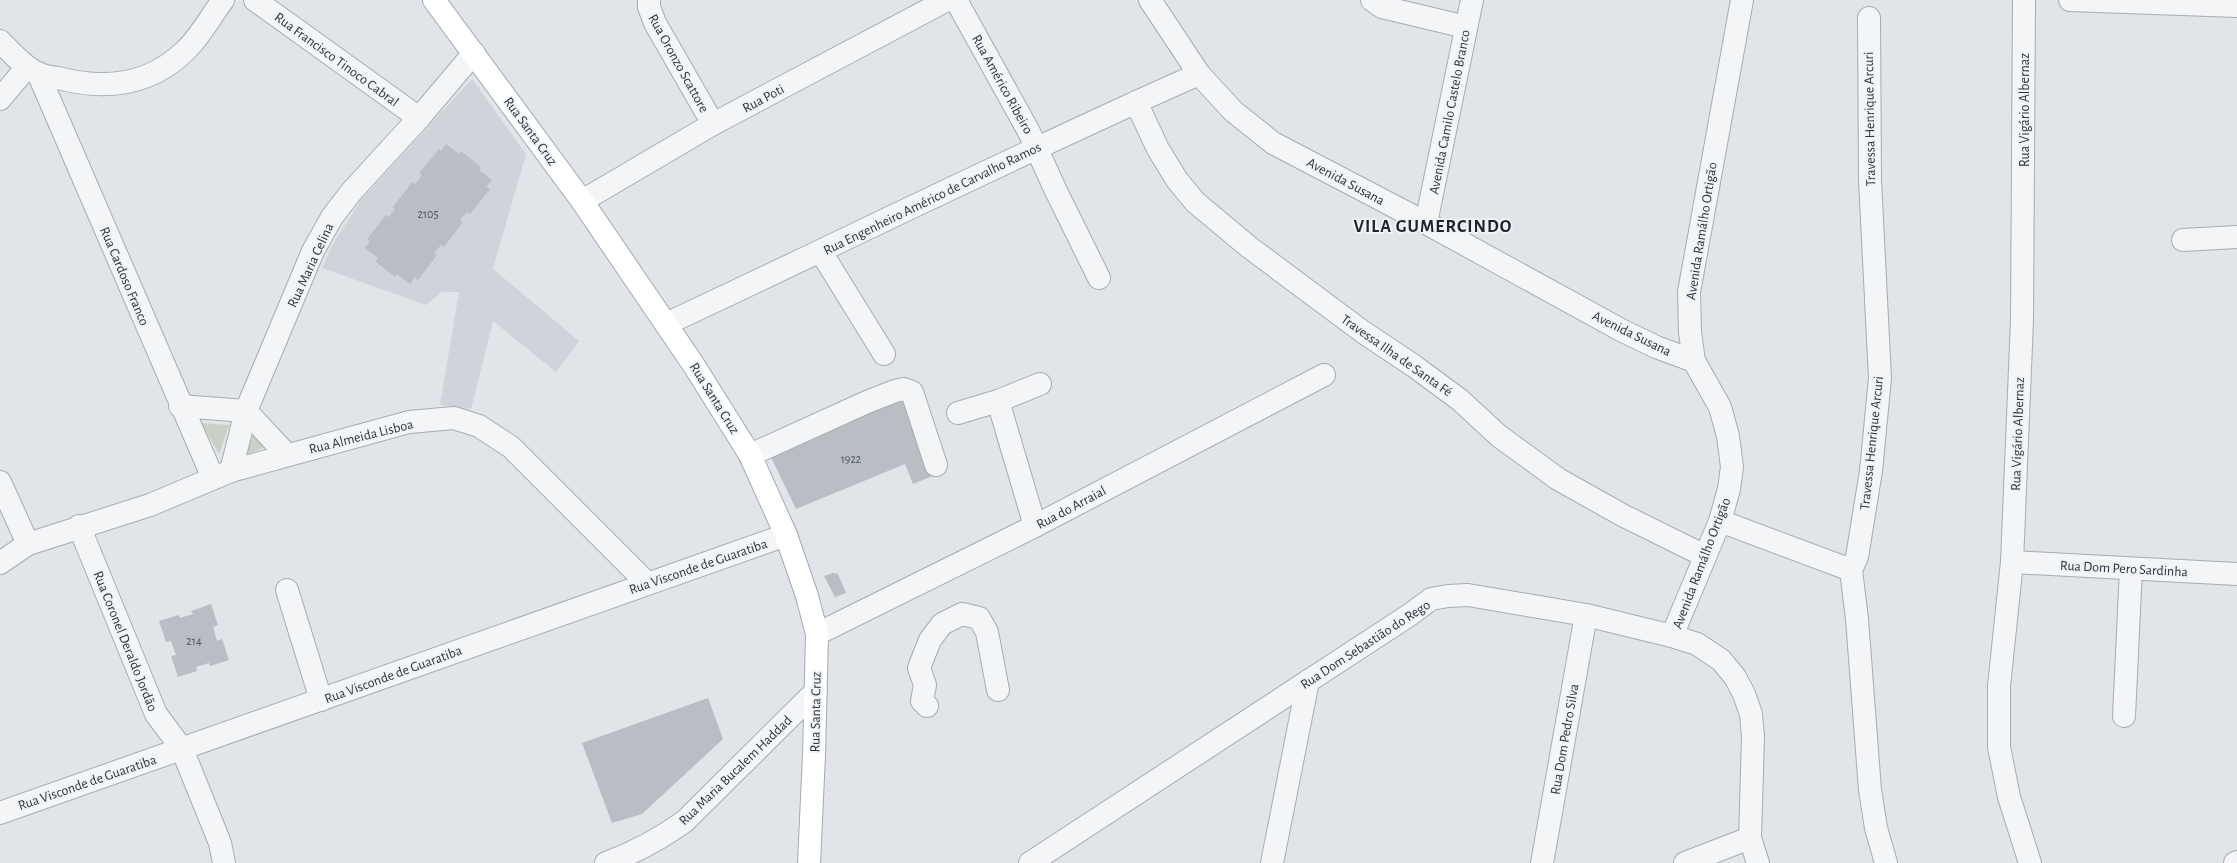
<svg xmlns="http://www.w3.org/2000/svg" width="2237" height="863" viewBox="0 0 2237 863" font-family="'Alegreya Sans',sans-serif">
<rect width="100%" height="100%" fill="#e1e4e8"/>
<path fill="#cfd4da" d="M472,79L526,154L493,269L579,341L556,372L493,321L471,409L440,405L459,292H442L426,305L322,268L333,244L361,200Z"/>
<g fill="#c8d1c3">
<path d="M201,423L229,425L219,454Z"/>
<path d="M254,434L265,447L245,455Z"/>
</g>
<g fill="#b9bec4">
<path d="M446,144L459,154L461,151L481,167L479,170L492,180L486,187L490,189L470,214L467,212L460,220L463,222L444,247L441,245L434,253L437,255L418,280L415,277L410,284L397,274L395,277L375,261L378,258L365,248L370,241L367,239L386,215L389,217L395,209L393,207L412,182L415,184L422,175L419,173L439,149L441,151Z"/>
<path d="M905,397L937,474L913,484L905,464L796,509L769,453Z"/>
<path d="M833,573L838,574L846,593L835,597L824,576Z"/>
<path d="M211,604L218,625L213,627L217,641L222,639L229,660L210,666L209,663L196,667L197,671L178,677L171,656L176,655L171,641L166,642L159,621L179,615L180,618L193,614L191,611Z"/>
<path d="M708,698L723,739L642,814L612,823L582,743Z"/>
</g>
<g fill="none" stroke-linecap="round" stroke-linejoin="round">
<g stroke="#a7abb2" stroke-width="24">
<g id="minor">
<path d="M255,0L419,118"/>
<path d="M649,0V7L655,23L713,124"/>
<path d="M956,0L1029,132L1056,191L1099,278"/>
<path d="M1150,0L1199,74L1233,111L1273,143L1426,223L1621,330L1656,347L1694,361"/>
<path d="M1372,0L1382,7L1466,27"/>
<path d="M2024,0L2022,320L2012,562L1999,686V747L2009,797L2030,863"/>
<path d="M2070,0L2237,6"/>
<path d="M1869,18L1870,180L1880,378L1871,471L1857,557L1851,570L1857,619L1870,790L1876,828L1886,863"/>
<path d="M0,41C11,52 23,66 37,73C43,76 51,77 58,78C104,90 149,86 185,51C200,37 211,16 223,0"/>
<path d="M38,73L213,478"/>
<path d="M0,99L27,67"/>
<path d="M1136,102L1158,149L1177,180L1195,202L1249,247L1363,332L1414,366L1460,400L1499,436L1558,479L1624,516L1705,556"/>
<path d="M582,201L713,124L947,0"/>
<path d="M1426,223L1472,0"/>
<path d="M2183,240L2237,237"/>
<path d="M821,252L884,354"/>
<path d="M666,324C844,241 1020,153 1199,74"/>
<path d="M998,401L1035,526"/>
<path d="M180,406L246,411L287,455"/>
<path d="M958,413L998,401L1040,384"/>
<path d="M750,455L867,402L895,391L904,389L912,392L936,465"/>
<path d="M231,471L246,411L313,251L332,217L352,191L419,118L474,53"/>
<path d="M0,482L28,544"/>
<path d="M1720,521L1851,570"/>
<path d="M79,526L156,714L182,749L220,843L224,863"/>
<path d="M2012,562L2237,574"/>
<path d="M0,563L28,544L150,505L231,471L409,422L454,418L479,426L511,447L647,583"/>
<path d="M287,590L321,700"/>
<path d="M817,634L1035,526L1324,375"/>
<path d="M1672,636L1720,521L1729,489L1732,467L1728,436L1720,407L1694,361L1690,332L1689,292L1742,0"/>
<path d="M927,706L922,701L925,685L919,668L930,640L942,624L962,614L979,618L987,632L998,690"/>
<path d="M2124,716L2131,569"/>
<path d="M0,813L786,535"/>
<path d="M606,863C634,853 660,839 685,821L816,691"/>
<path d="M1030,863L1411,614L1431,599L1448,596L1468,595L1586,615L1672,636L1697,644L1721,660L1735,677L1744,694L1751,714L1753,737L1750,838L1758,863"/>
<path d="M1272,863L1308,681"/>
<path d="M1542,863L1586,615"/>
<path d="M1685,863L1750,838"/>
<path d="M2235,863L2237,862"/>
</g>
</g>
<g stroke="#a2aab2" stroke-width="24">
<path id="major" d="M434,0L582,201L693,364L750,455L786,535L807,596L817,634L814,755L809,863"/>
</g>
<use href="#minor" stroke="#f3f5f7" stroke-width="22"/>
<use href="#major" stroke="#fff" stroke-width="22"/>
</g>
<g text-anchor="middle" stroke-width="4" stroke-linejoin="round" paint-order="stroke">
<g font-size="12" fill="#4e5660">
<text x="428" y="218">2105</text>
<text x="851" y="463">1922</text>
<text x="194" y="645">214</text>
</g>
<g font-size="14" fill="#2b333e" stroke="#f0f3f6">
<text transform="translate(337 59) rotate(36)" y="5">Rua Francisco Tinoco Cabral</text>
<text transform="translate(679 63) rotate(61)" y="5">Rua Oronzo Scattore</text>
<text transform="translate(1003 84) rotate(61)" y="5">Rua Américo Ribeiro</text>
<text transform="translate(763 98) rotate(-28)" y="5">Rua Poti</text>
<text transform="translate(2024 110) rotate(-90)" y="5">Rua Vigário Albernaz</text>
<text transform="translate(1449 112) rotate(-79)" y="5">Avenida Camilo Castelo Branco</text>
<text transform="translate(1869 119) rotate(-91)" y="5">Travessa Henrique Arcuri</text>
<text transform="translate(531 131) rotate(54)" y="5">Rua Santa Cruz</text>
<text transform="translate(1346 181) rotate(28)" y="5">Avenida Susana</text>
<text transform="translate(932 198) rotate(-26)" y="5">Rua Engenheiro Américo de Carvalho Ramos</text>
<text transform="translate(1701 231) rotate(-81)" y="5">Avenida Ramálho Ortigão</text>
<text transform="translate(310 265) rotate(-65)" y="5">Rua Maria Celina</text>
<text transform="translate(125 276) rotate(67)" y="5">Rua Cardoso Franco</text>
<text transform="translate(1632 333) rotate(26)" y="5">Avenida Susana</text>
<text transform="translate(1397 355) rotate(35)" y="5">Travessa Ilha de Santa Fé</text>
<text transform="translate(715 398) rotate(58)" y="5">Rua Santa Cruz</text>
<text transform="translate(2017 434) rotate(-88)" y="5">Rua Vigário Albernaz</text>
<text transform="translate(361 436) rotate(-14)" y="5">Rua Almeida Lisboa</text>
<text transform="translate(1871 443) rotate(-84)" y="5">Travessa Henrique Arcuri</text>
<text transform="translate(1071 507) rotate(-28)" y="5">Rua do Arraial</text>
<text transform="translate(1701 563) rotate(-69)" y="5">Avenida Ramálho Ortigão</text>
<text transform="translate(698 566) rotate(-19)" y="5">Rua Visconde de Guaratiba</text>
<text transform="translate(2124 568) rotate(3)" y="5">Rua Dom Pero Sardinha</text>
<text transform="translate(126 641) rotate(68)" y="5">Rua Coronel Deraldo Jordão</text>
<text transform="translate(1365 644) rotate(-33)" y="5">Rua Dom Sebastião do Rego</text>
<text transform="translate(393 674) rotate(-20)" y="5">Rua Visconde de Guaratiba</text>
<text transform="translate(815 712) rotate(-89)" y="5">Rua Santa Cruz</text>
<text transform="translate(1564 739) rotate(-80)" y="5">Rua Dom Pedro Silva</text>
<text transform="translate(735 770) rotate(-44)" y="5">Rua Maria Bucalem Haddad</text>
<text transform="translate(87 782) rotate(-19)" y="5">Rua Visconde de Guaratiba</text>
</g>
<g font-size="18" font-weight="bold" letter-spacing="1" fill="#1d252f" stroke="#f0f3f6">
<text x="1433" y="232">VILA GUMERCINDO</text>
</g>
</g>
</svg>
